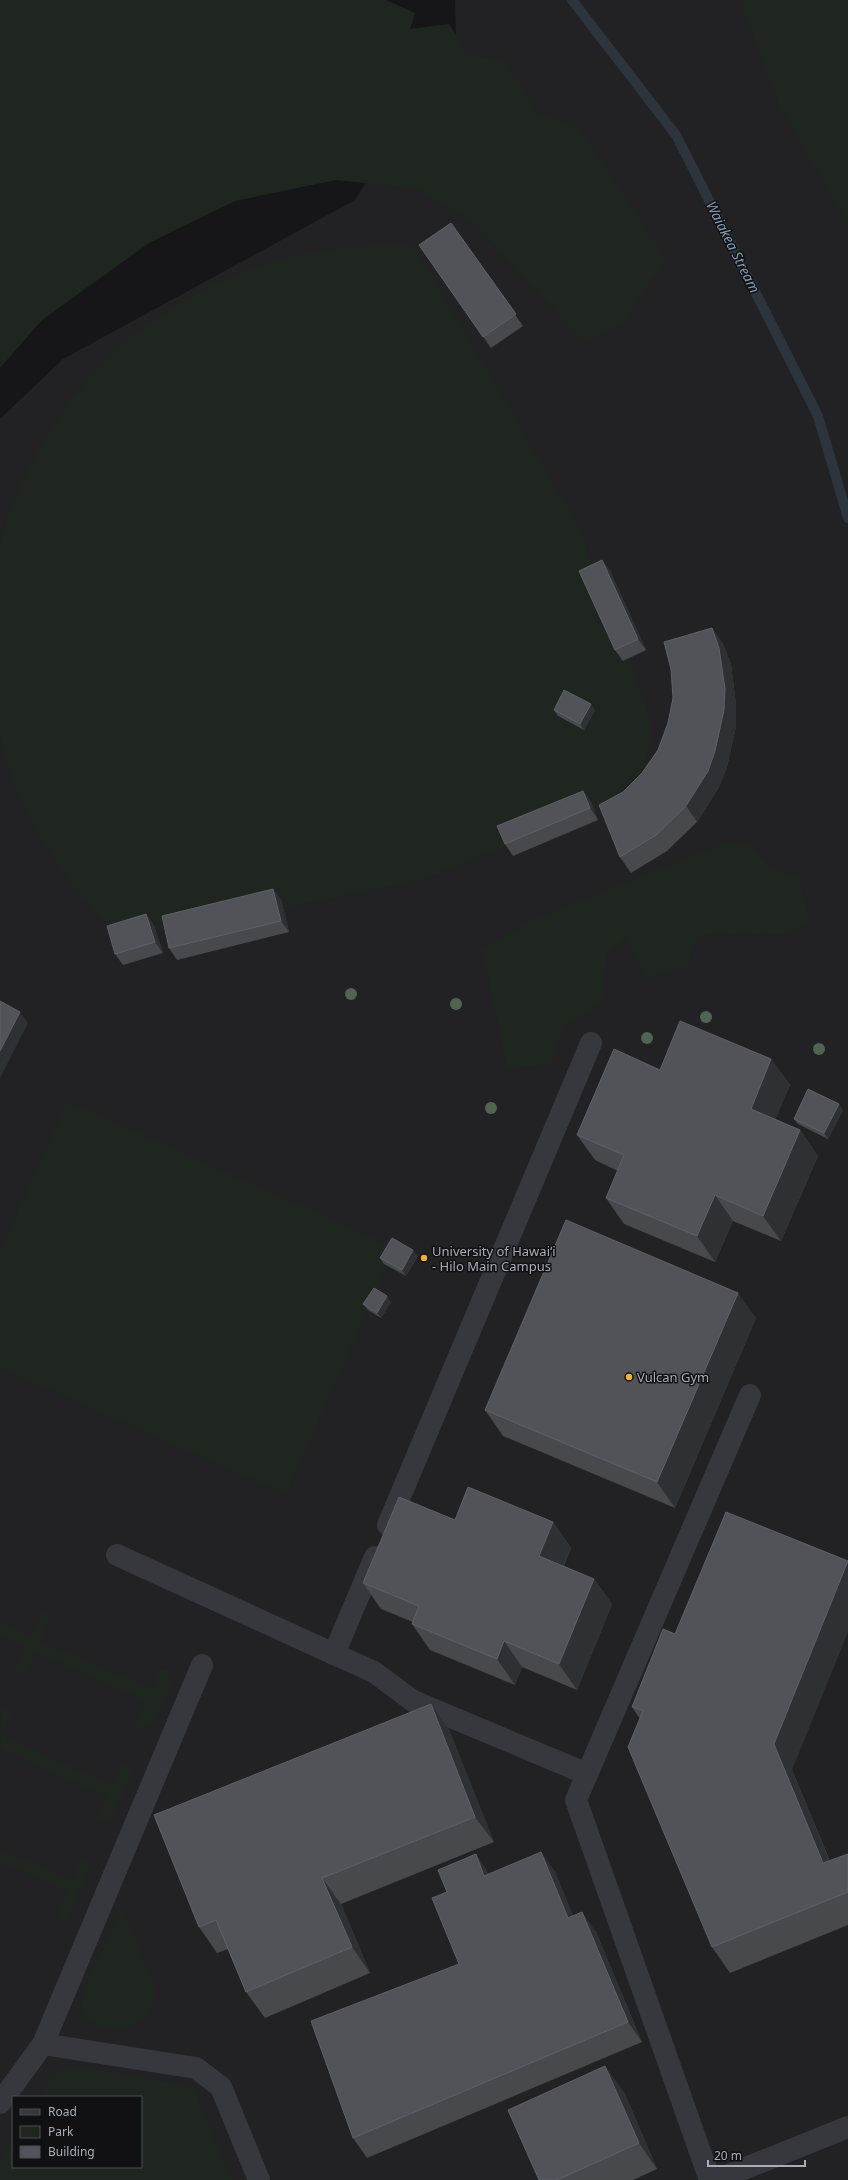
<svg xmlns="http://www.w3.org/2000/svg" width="848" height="2180" viewBox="0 0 848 2180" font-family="'Noto Sans',sans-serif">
<rect width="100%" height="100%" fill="#161618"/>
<path fill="#222225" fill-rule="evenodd" d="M455,0H848V2180H0V419L63,359L355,200L456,38ZM13,2097H141V2167H13Z"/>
<g fill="#1e261f">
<path d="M0,0H386L415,13L410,29L449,24L469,56L504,59L537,112L581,129L666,260L625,321L584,343L477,226L419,189L336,180L235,201L149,243L42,320L0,368Z"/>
<path d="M740,0H848V223L779,106Z"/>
<path d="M367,246H414L577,523L645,702L650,720L651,740L644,767L634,783L604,807L425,879L126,941C115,930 101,919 91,907C49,859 13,799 0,736C0,692 0,649 0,606C0,587 0,565 0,546C7,511 23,477 41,446C91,357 176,290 274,261C304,252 336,249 367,246Z"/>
<path d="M723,843L749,844L770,867L799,877L809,922L783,934L699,935L686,967L645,979L625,938L607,954L603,1002L564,1027L550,1065L507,1068L482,949L530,921Z"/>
<path d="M67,1101L396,1248L286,1494L0,1368V1250Z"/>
<path d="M42,1612L52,1616L41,1641L151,1688L161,1668L168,1670L172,1683L152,1725L141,1730L134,1727L145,1701L37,1653L26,1676L15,1672L26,1647L0,1636V1623L30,1636Z"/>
<path d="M1,1707L12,1712L2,1735L112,1785L124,1761L129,1764L132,1775L112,1819L109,1822L97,1820L107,1797L0,1749Z"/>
<path d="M0,1849L71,1880L82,1857L89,1862V1870L68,1918L63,1922L55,1919L67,1891L0,1862Z"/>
<path d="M122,1907L155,1987C157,2027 115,2039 86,2020L80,2007L83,1993Z"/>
<path d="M73,2065L187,2085L195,2092L232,2180H0V2158L13,2141V2167H141V2097H41C49,2081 55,2071 73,2065Z"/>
</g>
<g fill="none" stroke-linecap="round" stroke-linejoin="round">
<path stroke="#2c353c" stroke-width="10" d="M572,0L676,135L818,416L848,518"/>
<g stroke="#37383d" stroke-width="22">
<path d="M388,1525L591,1043"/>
<path d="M117,1555L334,1654"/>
<path d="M375,1557L334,1654L374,1672L413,1701L587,1774"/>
<path d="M43,2044L202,1665"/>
<path d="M0,2103L43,2044L196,2068L221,2087L259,2180"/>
<path d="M710,2180L576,1800L750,1395"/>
<path d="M716,2180L848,2127"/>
</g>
</g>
<g fill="#506452">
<circle cx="351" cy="994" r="6"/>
<circle cx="456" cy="1004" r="6"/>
<circle cx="706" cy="1017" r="6"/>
<circle cx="647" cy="1038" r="6"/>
<circle cx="819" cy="1049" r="6"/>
<circle cx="491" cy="1108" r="6"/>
</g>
<g fill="#47494d">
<path d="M451,223L523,326L491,348L419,245Z"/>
<path d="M602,560L610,571L646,650L623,661L615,650Z"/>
<path d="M712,628L723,644L731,664L736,705V726L727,767L719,787L697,822L667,851L631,873L620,857L623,792L642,773L658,750L668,723L673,698Z"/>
<path d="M554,710H595L584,730L558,716Z"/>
<path d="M583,791L591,802L598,820L513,856L505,844Z"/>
<path d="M273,889L281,900L289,932L177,960L169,948Z"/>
<path d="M146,914L154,926L163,953L123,965L115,954Z"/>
<path d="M771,1059L790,1085L775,1119L800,1130L818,1156L781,1241L733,1221L715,1262L624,1224L606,1198L618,1171L595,1160L577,1135L660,1070Z"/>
<path d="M843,1110L828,1139L798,1124L794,1119Z"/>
<path d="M418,1256L406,1276L384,1264L380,1258Z"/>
<path d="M391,1302L381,1318L368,1310L363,1304Z"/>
<path d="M756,1318L675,1508L503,1436L485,1410Z"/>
<path d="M455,1520L553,1522L571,1548L564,1566L594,1579L612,1604L577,1690L522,1667L515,1685L430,1650L412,1624L413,1622L381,1609L363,1583Z"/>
<path d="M431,1704L449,1730L494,1842L341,1904L370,1973L265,2018L246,1992L228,1949L217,1953L199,1927Z"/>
<path d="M632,1707L792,1770L830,1861L848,1854V1925L730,1973L712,1947L640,1719Z"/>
<path d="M541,1852L555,1872L573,1916L596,1932L642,2042L367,2158L353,2138L459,1964L490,1874Z"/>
<path d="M624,2092L657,2169L633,2180H539Z"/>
</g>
<g fill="#2f3033">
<path d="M602,560L610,571L646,650L638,639Z"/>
<path d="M712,628L723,644L731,664L736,705V726L727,767L719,787L697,822L686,806Z"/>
<path d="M591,704L595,710L584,730L580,724Z"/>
<path d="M583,791L591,802L598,820L590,808Z"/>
<path d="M273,889L281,900L289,932L281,921Z"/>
<path d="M146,914L154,926L163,953L155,942Z"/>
<path d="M20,1012L28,1023L0,1078V1051Z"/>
<path d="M771,1059L790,1085L769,1135L751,1109Z"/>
<path d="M839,1104L843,1110L828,1139L824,1133Z"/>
<path d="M800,1130L818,1156L781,1241L763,1216Z"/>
<path d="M715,1195L733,1221L715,1262L697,1236Z"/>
<path d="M413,1250L418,1256L406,1276L402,1270Z"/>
<path d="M738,1293L756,1318L675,1508L657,1482Z"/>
<path d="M387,1296L391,1302L381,1318L377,1313Z"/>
<path d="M553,1522L571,1548L557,1581L539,1556Z"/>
<path d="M848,1562V1632L792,1770L841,1889L823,1863L774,1744Z"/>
<path d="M594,1579L612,1604L577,1690L559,1664Z"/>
<path d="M504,1641L522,1667L515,1685L497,1659Z"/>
<path d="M431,1704L449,1730L494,1842L475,1817Z"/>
<path d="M541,1852L555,1872L582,1938L568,1918Z"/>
<path d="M476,1854L490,1875L484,1876Z"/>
<path d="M322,1878L341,1904L370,1973L352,1947Z"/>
<path d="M582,1912L596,1932L642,2042L628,2022Z"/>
<path d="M605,2066L624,2092L657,2169L639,2143Z"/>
</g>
<g fill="#525359" stroke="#5f6168">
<path d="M451,223L516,314L483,337L419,245Z"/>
<path d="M602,560L638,639L615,650L579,571Z"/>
<path d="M712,628L719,648L725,689L724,710L715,751L708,771L686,806L656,835L620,857L599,805L623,792L642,773L658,750L668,723L673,698L671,669L664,642Z"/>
<path d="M564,690L591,704L580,724L554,710Z"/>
<path d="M583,791L590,808L505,844L497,826Z"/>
<path d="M273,889L281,921L169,948L162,916Z"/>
<path d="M146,914L155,942L115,954L107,926Z"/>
<path d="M0,1001L20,1012L0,1051Z"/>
<path d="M680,1021L771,1059L751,1109L800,1130L763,1216L715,1195L697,1236L606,1198L624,1155L577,1135L614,1049L660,1070Z"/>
<path d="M808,1089L839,1104L824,1133L794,1119Z"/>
<path d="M566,1220L738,1293L657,1482L485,1410Z"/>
<path d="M392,1238L413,1250L402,1270L380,1258Z"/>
<path d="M374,1288L387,1296L377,1313L363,1304Z"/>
<path d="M468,1487L553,1522L539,1556L594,1579L559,1664L504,1641L497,1659L412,1624L419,1606L363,1583L399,1497L455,1520Z"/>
<path d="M726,1512L848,1561L774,1744L823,1863L848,1854V1892L712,1947L628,1747L643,1711L632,1707L663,1629L675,1634Z"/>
<path d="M431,1704L475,1817L322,1878L352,1947L246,1992L216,1920L199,1927L154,1815Z"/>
<path d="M541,1852L568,1918L582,1912L628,2022L353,2138L311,2021L459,1964L432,1898L447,1892L438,1870L476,1854L484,1876Z"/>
<path d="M605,2066L639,2143L557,2180H539L508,2110Z"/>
</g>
<g fill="#f2b134" stroke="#111113" stroke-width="1.5">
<circle cx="424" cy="1258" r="4"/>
<circle cx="629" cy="1377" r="4"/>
</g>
<g text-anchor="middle" stroke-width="3" stroke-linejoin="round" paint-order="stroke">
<g font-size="13" fill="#a8adb8" stroke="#111113" text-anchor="start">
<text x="432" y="1256">University of Hawaiʻi<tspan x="432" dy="15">- Hilo Main Campus</tspan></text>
<text x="637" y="1382">Vulcan Gym</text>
</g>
<g font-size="14" font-style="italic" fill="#7f9bb3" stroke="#111113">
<text transform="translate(733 247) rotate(63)" y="5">Waiakea Stream</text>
</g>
</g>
<rect x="12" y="2096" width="130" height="72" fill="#111113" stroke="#4d4f55"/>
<rect x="20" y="2109" width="20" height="6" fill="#37383d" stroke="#4d4f55"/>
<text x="48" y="2116" font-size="12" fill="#a8adb8">Road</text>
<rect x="20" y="2126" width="20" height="12" fill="#1e261f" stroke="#4d4f55"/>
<text x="48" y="2136" font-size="12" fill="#a8adb8">Park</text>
<rect x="20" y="2146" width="20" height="12" fill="#525359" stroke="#4d4f55"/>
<text x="48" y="2156" font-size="12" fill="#a8adb8">Building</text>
<path d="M708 2160v6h97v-6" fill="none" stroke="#a8adb8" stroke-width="2"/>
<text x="714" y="2160" font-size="12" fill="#a8adb8" stroke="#111113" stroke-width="3" paint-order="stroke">20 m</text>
</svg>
